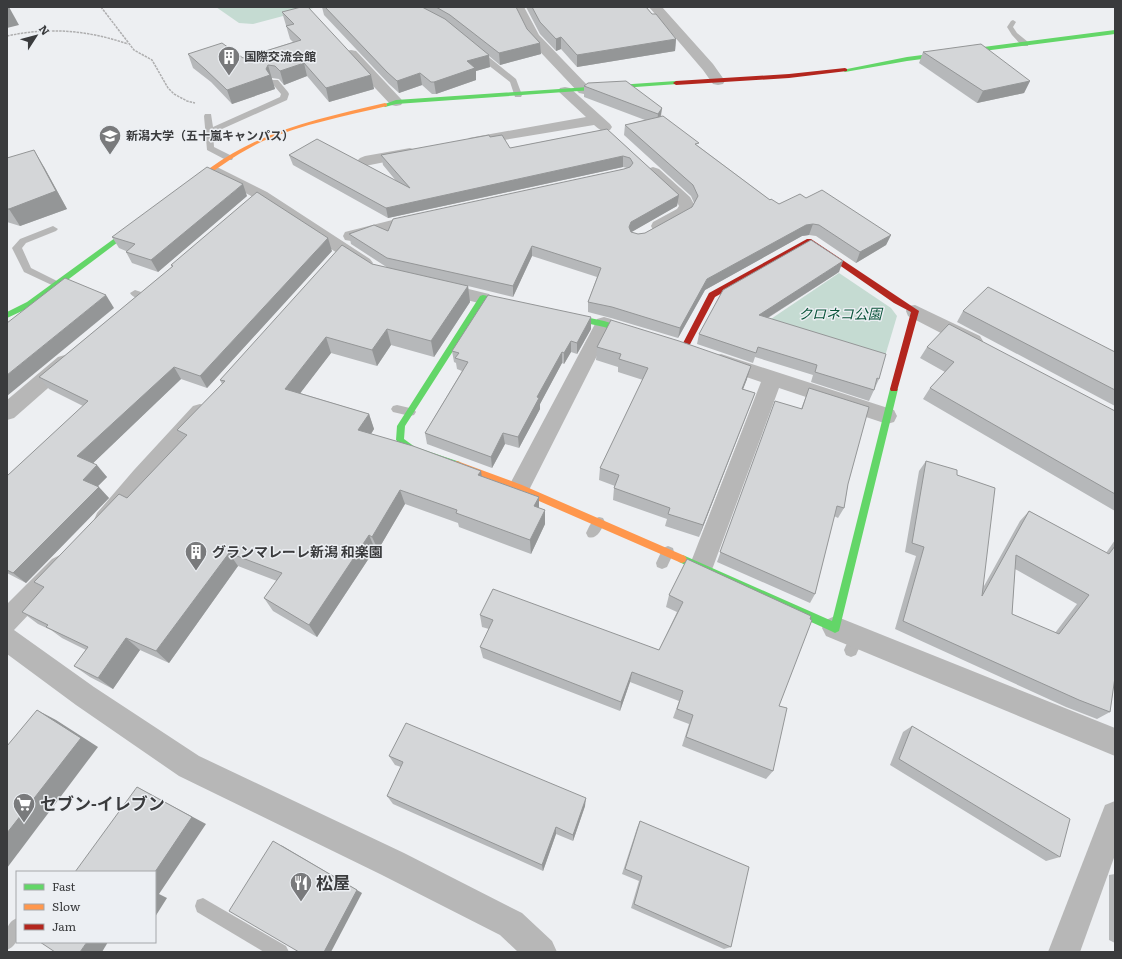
<svg xmlns="http://www.w3.org/2000/svg" width="1122" height="959" viewBox="0 0 1122 959" font-family="Literata,'Noto Sans JP',serif">
<rect width="100%" height="100%" fill="#edeff2"/>
<g fill="#c5dbd2">
<path d="M216,7H317L253,24L239,23Z"/>
<path d="M839,273L891,308L897,316L883,363L762,325Z"/>
</g>
<g fill="none" stroke-linecap="round" stroke-linejoin="round">
<g stroke="#aeaeaf" stroke-width="1.5" stroke-dasharray="2.5 1" stroke-linecap="butt">
<path d="M101,7L134,50L152,60L168,88L174,94L187,101L195,103"/>
<path d="M7,36C49,27 87,30 128,44"/>
</g>
<g fill="#b7b7b7" fill-rule="evenodd">
<path d="M1013,20L1016,22L1013,27L1017,33L1028,42V46H1022L1012,35L1007,27L1011,21Z"/>
<path d="M474,50H480L516,79L522,95L521,97H515L510,82L474,54Z"/>
<path d="M272,80H278L288,92L289,94L287,100L213,133L214,147L232,156L233,158L232,160H226L207,150L204,116L205,114H211L213,127L280,97L281,94L271,82Z"/>
<path d="M53,226L58,229L56,231L26,243L22,248L31,268L59,282L61,284L59,286L56,287L24,272L12,248L20,239Z"/>
<path d="M135,290L147,294L148,296L147,298C141,300 133,298 130,293Z"/>
<path d="M397,405L414,409L416,412L414,415L410,416L393,412L391,409L393,406Z"/>
<path d="M599,517L603,518L605,522C601,530 597,540 588,537L586,533C589,527 592,519 599,517Z"/>
<path d="M668,546L673,548L674,552L667,567L662,569L657,567L656,563L663,548Z"/>
<path d="M857,631L862,632L864,637L856,655L851,657L846,655L844,650L852,632Z"/>
<path d="M203,898L286,946L289,952H264L197,912L195,906L197,900Z"/>
<path d="M17,918C17,932 21,944 7,950C7,937 3,924 17,918Z"/>
</g>
<g fill="#b7b7b7" fill-rule="evenodd">
<path d="M512,7H524L539,35L589,87L591,90L589,93L584,94L579,93L529,40Z"/>
<path d="M649,7H662L713,64L725,81L723,84L718,85L713,84L703,70Z"/>
<path d="M351,50L356,51L401,99L403,102L401,105L396,106L391,105L346,57L344,54L346,51Z"/>
<path d="M565,87L570,88L610,124L612,127L610,130C602,132 600,130 594,125L474,145L469,144L467,141L469,138L474,137L586,117L558,91L560,88Z"/>
<path d="M410,148L415,150L418,153L415,156L365,166L360,164L357,161L360,158L365,156Z"/>
<path d="M217,167L267,192L370,259L373,263L370,267L364,269L358,267L255,198L211,175L209,172L211,169Z"/>
<path d="M653,167L659,169L690,197L695,206L690,216L665,230L659,231L653,230L651,226L653,222L677,209L679,206L677,202L645,172L647,169Z"/>
<path d="M420,213L426,214L428,218L426,222L351,241L345,240L343,236L345,232Z"/>
<path d="M440,282L489,294L492,298L489,302L483,304L434,292L431,288L434,284Z"/>
<path d="M915,305L980,336L983,341L980,346L973,348L966,346L908,316L906,311L908,306Z"/>
<path d="M604,317L611,319L613,324L527,494L519,497L511,494L508,488L511,482L595,324L597,319Z"/>
<path d="M721,354L894,410L897,416L894,422L887,424L779,388L713,567L709,574L701,578L693,574L689,567L761,382L714,366L711,361L714,356Z"/>
<path d="M65,355L72,357L75,362L72,367L14,418L7,420V400L58,357Z"/>
<path d="M200,404L207,406L210,412L207,418L150,482L113,527L105,530L97,527L94,520L97,513L134,470L193,406Z"/>
<path d="M60,555L68,559L72,566L68,573L14,630L94,687L199,756L404,853L522,913L552,941L557,952H518L500,935L382,875L179,776L76,705L7,654V604L52,559Z"/>
<path d="M835,616L1115,728V756L826,636L822,628L826,620Z"/>
<path d="M1115,801V855L1080,952H1048L1105,805Z"/>
</g>
<g fill="#63d668" fill-rule="evenodd">
<path d="M1115,30V34L907,61L845,72L842,70L907,57Z"/>
<path d="M676,81L679,83L678,84L396,104L385,107L382,105L396,100Z"/>
<path d="M137,222H139L142,224L33,306L7,318V312L27,302Z"/>
<path d="M483,295L604,321L634,330L635,332L631,335L604,327L485,301L405,426L404,439L415,447L460,462L461,465L460,468L457,469L409,451L396,440L397,426L480,296Z"/>
<path d="M894,386L898,389L839,631L835,633L831,631L679,562L677,559L679,556L682,555L685,556L832,621L890,389Z"/>
</g>
<g fill="#ff974d" fill-rule="evenodd">
<path d="M385,103L387,104V106C345,116 303,124 263,141C237,153 214,171 191,187L186,186C193,179 202,173 210,168C264,129 322,118 385,103Z"/>
<path d="M457,461L522,485L685,556L687,559L685,562L682,563L679,562L516,491L454,468L453,465L454,462Z"/>
</g>
<g fill="#b3261e" fill-rule="evenodd">
<path d="M845,68L847,69V71L789,78L676,85L673,83L676,81L789,74Z"/>
<path d="M807,239H811L919,311L897,391H891L890,389L911,312L894,303L809,244L715,297L687,350H681L628,334L627,332L631,329L682,345L709,293Z"/>
</g>
</g>
<g fill="#b6b8ba" fill-rule="evenodd">
<path d="M322,7H516L527,29L540,43L541,54L500,65L489,56L490,67L476,71V80L436,94H432L422,85L399,93L389,84L324,15Z"/>
<path d="M526,7H646L652,14L676,39L675,51L577,67L561,49L556,51L540,34Z"/>
<path d="M282,12L371,75L374,89L329,102L307,76L284,85L279,79L272,78V79L275,89L232,104L211,82L193,68L188,54L243,58L293,42L290,39Z"/>
<path d="M923,52L1030,81L1024,93L977,103L919,63Z"/>
<path d="M584,86L662,108L661,117L698,146L770,200L779,204L806,198L891,235L886,245L856,263L816,236L809,235L802,236L705,290L678,338L611,318L588,312V302L597,277L532,256L513,297L468,286L470,302L434,357L391,345L377,366L331,353L300,393L369,414L374,429L371,434L481,476L539,497V508L545,510V524L531,554L459,527L458,523L405,504L378,550L375,549L317,637L273,611L264,598L277,581L238,566L169,663L140,650L113,689L90,677L74,666L86,650L62,638L51,630L38,624L22,612L42,589L34,582L127,498L183,439L177,430L222,384L220,380L372,264L388,268L351,244L349,234L388,231L627,168L623,167L388,218L293,165L289,155L397,182L383,165L381,155L490,137L510,148L607,129L679,195L677,206L631,232L638,234L645,233L692,207L694,203L691,196L624,135L625,125L645,120L584,97Z"/>
<path d="M7,158L44,167L67,209L20,226L7,222Z"/>
<path d="M247,196L158,272L132,263L126,252V251L119,248L112,237Z"/>
<path d="M332,251L207,388L181,379L93,463L107,477L97,487L109,498L26,583L7,573V476L83,406L49,389L39,377L172,267L171,265Z"/>
<path d="M839,272L768,318L879,379L869,401L811,382L813,375L755,357L753,363L697,344L699,334Z"/>
<path d="M963,311L1115,352V406L957,322Z"/>
<path d="M591,329L577,354L571,352L564,364L562,363L540,404V409L519,448L505,444L492,468L427,444L425,433L462,371L457,369L456,363L454,362L452,351Z"/>
<path d="M597,347L747,379L743,389L755,393L750,406L699,537L665,526L667,519L613,500L614,488L615,486L599,480L600,468L643,380L618,372V367L596,360Z"/>
<path d="M927,347L1115,411V511L923,399L930,388L945,372L920,358Z"/>
<path d="M809,388L848,484L844,508L838,518L834,516L815,594L810,603L717,562L775,401L801,409Z"/>
<path d="M926,461L957,475L984,586L1020,521L1029,511L1106,553L1115,540V677L1110,712L1097,719L1066,707L895,629L916,556L905,552L919,471ZM1015,569L1077,604L1055,633L1012,614Z"/>
<path d="M687,559L779,706L773,771L766,779L682,746L689,724L673,718L679,701L630,682L620,711L483,658L480,647L489,629L482,627L480,615L659,650L677,612L666,607L669,595Z"/>
<path d="M912,726L1060,857L1046,861L890,765L903,732Z"/>
<path d="M389,756L585,806L573,841L556,834L543,871L393,804L387,796L401,767L395,765Z"/>
<path d="M640,821L731,947L724,949L631,908L639,881L622,874L637,828Z"/>
<path d="M1115,874V943L1109,940V875Z"/>
</g>
<g fill="#949697">
<path d="M7,7H9L19,25L7,28Z"/>
<path d="M561,37V49L556,51V39Z"/>
<path d="M676,39L675,51L577,67V55Z"/>
<path d="M540,43L541,54L500,65L499,53Z"/>
<path d="M489,55L490,67L476,71V80L436,94L434,82L467,61Z"/>
<path d="M304,63L307,76L284,85L280,71Z"/>
<path d="M268,65L275,89L232,104L227,90L266,69Z"/>
<path d="M420,73L422,85L399,93L397,81Z"/>
<path d="M371,75L374,89L329,102L326,88Z"/>
<path d="M1030,81L1024,93L977,103L983,91Z"/>
<path d="M662,108L660,119L657,125L658,114Z"/>
<path d="M34,150L44,167L67,209L20,226L9,209Z"/>
<path d="M623,156V167L388,218L386,208Z"/>
<path d="M243,184L247,196L158,272L151,260Z"/>
<path d="M679,195L677,206L630,233L629,227L631,222Z"/>
<path d="M813,224L809,235L802,236L705,290L678,338L680,328L707,279L806,225Z"/>
<path d="M891,235L886,245L856,263L860,252Z"/>
<path d="M328,238L332,251L207,388L200,376Z"/>
<path d="M532,246V256L513,297V286Z"/>
<path d="M843,261L839,272L756,325L759,315Z"/>
<path d="M468,286L470,302L434,357L431,341Z"/>
<path d="M106,295L114,308L7,396V375Z"/>
<path d="M591,317V329L577,354V343Z"/>
<path d="M387,329L391,345L377,366L372,350Z"/>
<path d="M326,337L331,353L292,404L285,389Z"/>
<path d="M571,341V352L564,364V353Z"/>
<path d="M562,352V363L540,404V409L519,448L518,437L537,397Z"/>
<path d="M751,366L747,379L738,402L742,389Z"/>
<path d="M174,367L181,379L88,468L77,456Z"/>
<path d="M755,393L750,406L699,537L703,525Z"/>
<path d="M369,414L374,429L364,445L358,430Z"/>
<path d="M503,433L505,444L492,468L491,457Z"/>
<path d="M97,465L107,477L93,491L83,480Z"/>
<path d="M481,471L483,485L478,475Z"/>
<path d="M99,487L109,498L26,583L13,573Z"/>
<path d="M400,490L405,504L378,550L372,537Z"/>
<path d="M539,497V511L534,506Z"/>
<path d="M545,510V524L531,554L530,540Z"/>
<path d="M369,535L375,549L317,637L309,625Z"/>
<path d="M229,553L238,566L169,663L156,651Z"/>
<path d="M126,638L140,650L113,689L98,678Z"/>
<path d="M632,672L630,682L620,711L621,702Z"/>
<path d="M37,710L56,720L98,747L7,868V833Z"/>
<path d="M137,787L206,824L159,894L167,898L155,917V872Z"/>
<path d="M586,798L585,806L573,841V835Z"/>
<path d="M556,827V834L543,871L542,865Z"/>
<path d="M281,845L362,893L331,952H324Z"/>
<path d="M87,942H108L102,952H80Z"/>
</g>
<g fill="#d4d6d8" stroke="#949697" fill-rule="evenodd">
<path d="M301,7H308L371,75L326,88L304,63L280,71L275,66L268,65L266,69L270,75L227,90L205,69L188,54L222,43L243,58L301,40L286,26L294,24L282,12Z"/>
<path d="M325,7H422L445,19L489,55L467,61L475,68L434,82H431L420,73L397,81L387,72Z"/>
<path d="M436,7H516L527,29L540,43L499,53L450,15Z"/>
<path d="M532,7H646L652,14H656L676,39L577,55L561,37L556,39L540,22Z"/>
<path d="M981,44L1030,81L983,91L923,52Z"/>
<path d="M626,81L662,108L658,114L584,86L588,83Z"/>
<path d="M663,116L699,143L695,144L770,200L771,199L779,204L800,194L806,198L822,190L891,235L860,252L819,225L813,224L806,225L707,279L680,328L612,307L588,302L601,268L532,246L513,286L387,258L349,234L374,225L388,231L393,219L624,169L630,167L633,163L630,158L623,156L386,208L289,155L317,139L410,188L381,155L489,135L490,137L502,135L510,148L607,129L679,195L631,222L629,227L631,232L638,234L645,233L692,207L698,196L693,185L625,125Z"/>
<path d="M34,150L56,191L9,209H7V158Z"/>
<path d="M207,167L243,184L151,260L126,252L135,244L112,237Z"/>
<path d="M257,192L328,238L200,376L174,367L77,456L97,465L83,480L99,487L13,573L7,570V476L88,401L39,377L173,266L171,265Z"/>
<path d="M811,240L843,261L759,315L886,354L879,379L877,378L874,390L815,372L817,365L758,347L756,353L699,334L723,290Z"/>
<path d="M342,245L372,264L468,286L431,341L387,329L372,350L326,337L285,389L369,414L358,430L413,446L481,471L478,475L539,497L534,506L545,510L530,540L456,513L457,510L400,490L372,537L369,535L309,625L264,598L282,573L229,553L156,651L126,638L98,678L74,666L88,647L46,627L48,625L22,612L44,587L34,582L119,494L127,498L187,435L177,430L225,381L220,380Z"/>
<path d="M65,278L106,295L7,375V323Z"/>
<path d="M988,287L1115,352V390L963,311Z"/>
<path d="M488,295L591,317L577,343L571,341L564,353L562,352L537,397L539,398L518,437L503,433L491,457L425,433L468,362L455,358L459,353L452,351Z"/>
<path d="M611,320L679,341L751,366L742,389L755,393L703,525L668,514L670,508L614,488L619,475L600,468L648,368L619,359L621,354L597,347Z"/>
<path d="M949,324L1115,411V494L930,388L954,362L927,347Z"/>
<path d="M809,388L869,407L848,484L844,508L837,506L815,594L720,552L775,401L802,409Z"/>
<path d="M926,461L957,470V475L995,488L982,596L1029,511L1109,554L1115,546V677L1110,712L1079,700L903,621L924,547L912,543ZM1016,555L1089,595L1059,634L1012,614Z"/>
<path d="M687,559L811,616L810,619L812,620L779,706L787,708L773,771L686,737L693,715L677,709L683,691L632,672L621,702L480,647L493,620L480,615L493,589L659,650L683,602L669,595Z"/>
<path d="M37,710L81,738L7,833V746Z"/>
<path d="M406,723L586,798L573,835L556,827L542,865L387,796L403,762L389,756Z"/>
<path d="M912,726L1070,819L1060,857L899,759Z"/>
<path d="M137,787L192,817L155,872H75Z"/>
<path d="M640,821L749,867L731,947L634,904L642,876L625,869Z"/>
<path d="M273,841L357,890L324,952H299L229,911Z"/>
<path d="M40,942H87L80,952H55Z"/>
</g>
<defs>
<g id="building-pin" transform="scale(1.15)"><path d="M0 17L-7.5 6A9.5 9.5 0 1 1 7.5 6Z" fill="#797a7c" stroke="#eceff3"/><path d="M-4-6H4V6H1V3H-1V6H-4ZM-2.5-4.3h1.7v1.8h-1.7ZM.8-4.3h1.7v1.8H.8ZM-2.5-1h1.7V.8h-1.7ZM.8-1h1.7V.8H.8Z" fill="#fff"/></g>
<g id="university-pin" transform="scale(1.15)"><path d="M0 17L-7.5 6A9.5 9.5 0 1 1 7.5 6Z" fill="#797a7c" stroke="#eceff3"/><path d="M0-5L7-2L0 1L-7-2ZM-4 1L0 2.5L4 1V4Q0 6-4 4Z" fill="#fff"/></g>
<g id="supermarket-pin" transform="scale(1.15)"><path d="M0 17L-7.5 6A9.5 9.5 0 1 1 7.5 6Z" fill="#797a7c" stroke="#eceff3"/><path d="M-6-5.5h2.5l.6 2H6L4.5 2H-2.5L-4.4-4H-6ZM-1.5 3.2a1.3 1.3 0 1 0 .1 0ZM3 3.2a1.3 1.3 0 1 0 .1 0Z" fill="#fff"/></g>
<g id="restaurant-pin" transform="scale(1.15)"><path d="M0 17L-7.5 6A9.5 9.5 0 1 1 7.5 6Z" fill="#797a7c" stroke="#eceff3"/><path d="M-5-6h1v4h1v-4h1v4h1v-4h1v5L-1.5 .5V6h-2V.5L-5-1ZM5-6V6H3V1.5H1.5Q1.5-4 5-6Z" fill="#fff"/></g>
</defs>
<g fill-rule="evenodd">
<use href="#building-pin" x="229" y="57"/>
<use href="#university-pin" x="110" y="136"/>
<use href="#building-pin" x="196" y="552"/>
<use href="#supermarket-pin" x="24" y="804"/>
<use href="#restaurant-pin" x="301" y="883"/>
</g>
<g text-anchor="middle" stroke-width="3" stroke-linejoin="round" paint-order="stroke">
<g font-size="12" font-weight="bold" fill="#3a3b3d" stroke="#eceff3" text-anchor="start">
<text x="244" y="61">国際交流会館</text>
<text x="126" y="140">新潟大学（五十嵐キャンパス）</text>
</g>
<g font-size="14" font-style="italic" fill="#09543a" stroke="#eceff3">
<text x="840" y="319">クロネコ公園</text>
</g>
<g font-size="14" font-weight="bold" fill="#3a3b3d" stroke="#eceff3" text-anchor="start">
<text x="212" y="557">グランマレーレ新潟 和楽園</text>
</g>
<g font-size="17" font-weight="bold" fill="#3a3b3d" stroke="#eceff3" text-anchor="start">
<text x="40" y="810">セブン-イレブン</text>
<text x="316" y="889">松屋</text>
</g>
</g>
<rect width="1122" height="959" fill="none" stroke="#3a3b3d" stroke-width="16"/>
<rect x="16" y="871" width="140" height="72" fill="#eceff3" stroke="#a5a7aa"/>
<rect x="24" y="884" width="20" height="6" fill="#63d668" stroke="#a5a7aa"/>
<text x="52" y="891" font-size="12" fill="#3a3b3d">Fast</text>
<rect x="24" y="904" width="20" height="6" fill="#ff974d" stroke="#a5a7aa"/>
<text x="52" y="911" font-size="12" fill="#3a3b3d">Slow</text>
<rect x="24" y="924" width="20" height="6" fill="#b3261e" stroke="#a5a7aa"/>
<text x="52" y="931" font-size="12" fill="#3a3b3d">Jam</text>
<g transform="translate(36 36) rotate(54)" stroke="#eceff3" stroke-width="3" paint-order="stroke">
<path d="M0-3L7 15L0 10L-7 15Z" fill="#3a3b3d"/>
<text y="-6" font-size="11" font-weight="bold" text-anchor="middle" fill="#3a3b3d">N</text>
</g>
</svg>
